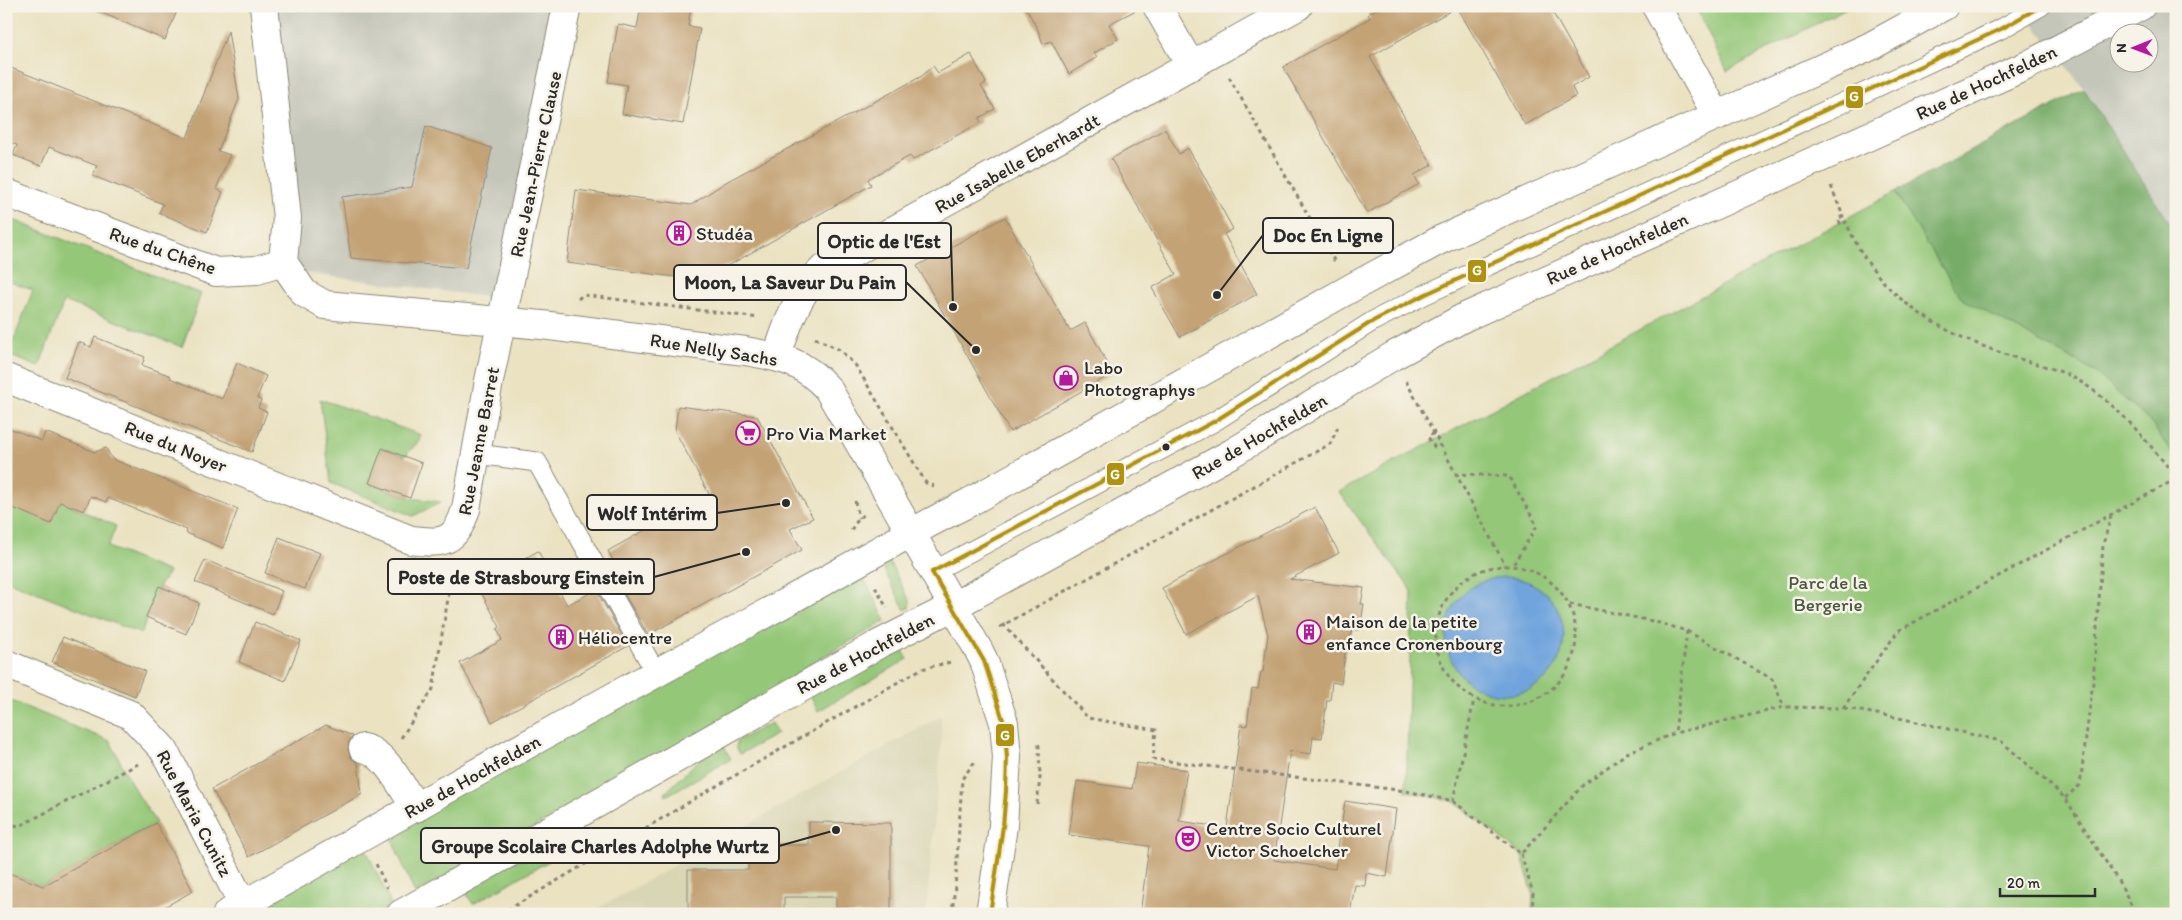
<svg xmlns="http://www.w3.org/2000/svg" width="2182" height="920" viewBox="0 0 2182 920" font-family="Itim,sans-serif">
<rect width="100%" height="100%" fill="#f7f3e8"/>
<filter id="ink" filterUnits="userSpaceOnUse"><feTurbulence type="fractalNoise" baseFrequency=".02" numOctaves="2"/><feDisplacementMap in="SourceGraphic" scale="10" xChannelSelector="R" yChannelSelector="G"/><feConvolveMatrix kernelMatrix="1 2 1 2 8 2 1 2 1" color-interpolation-filters="sRGB"/></filter>
<filter id="wash" filterUnits="userSpaceOnUse"><feTurbulence type="fractalNoise" baseFrequency=".0096" numOctaves="4" result="noise"/><feDisplacementMap in="SourceGraphic" scale="20" xChannelSelector="R" yChannelSelector="G"/><feGaussianBlur stdDeviation="1.12" result="paint"/><feColorMatrix in="noise" values="0 0 0 0 0 0 0 0 0 0 0 0 0 0 0 0 0 1.4 0 .05"/><feComposite in="paint" operator="in"/></filter>
<g filter="url(#wash)">
<rect width="100%" height="100%" fill="#eae2c1"/>
<path fill="#d9d6b5" d="M941,716V746L926,914H588Z"/>
<g fill="#c4c6b9" fill-rule="evenodd">
<path d="M262,6H574L495,298L282,270Z"/>
<path d="M2020,6H2176V233L2084,89ZM2120,32H2150V62H2120Z"/>
</g>
<g fill="#94c778" stroke="#607952">
<path d="M1695,6H1850L1727,71Z"/>
<path d="M1895,192L1961,298L2095,372L2150,422L2176,458V914H1532L1533,893L1521,854L1453,801L1406,791L1412,591L1339,492Z"/>
<path d="M6,217L201,294L182,347L64,301L39,367L8,355L33,290L6,281Z"/>
<path d="M320,399L421,435L419,441L405,456L382,448L369,483L410,498L442,502L413,516L331,483Z"/>
<path d="M60,501L116,526L108,547L169,572L159,586L141,634L6,580V505Z"/>
<path d="M879,560H888L910,601L909,608L905,610Z"/>
<path d="M860,571L886,621L812,663L765,698L415,894L389,832Z"/>
<path d="M901,648L908,659L818,711L809,694Z"/>
<path d="M6,699L110,741L132,785L156,823L43,886L6,872Z"/>
<path d="M771,723L777,734L740,754L736,747L737,741Z"/>
<path d="M722,743L731,759L666,796L665,793L709,750Z"/>
<path d="M365,847L392,906L378,914H245Z"/>
<path d="M561,854L473,904L463,888L504,863Z"/>
</g>
<path fill="#77ac68" stroke="#516c4a" d="M2084,89L2176,233V458L2150,422L2095,372L1961,298L1895,192Z"/>
<circle fill="#71a4dd" stroke="#4e6884" cx="1505" cy="636" r="59"/>
<g id="blocks">
<g fill="#c3a376">
<path d="M86,6H179L165,40Z"/>
<path d="M641,6H691L688,26L700,28L683,124L622,114L627,85L608,82L618,24L637,28Z"/>
<path d="M1025,6H1141L1142,7L1109,24L1118,39L1094,53L1097,57L1069,74L1051,41L1043,44L1038,30Z"/>
<path d="M1382,6H1549L1589,77L1572,87L1576,96L1525,125L1457,7L1370,57L1432,165L1414,175L1419,184L1367,213L1283,67L1370,18L1368,14Z"/>
<path d="M228,31L239,99L218,151L230,155L216,189L223,192L207,232L159,213L163,204L93,176L97,166L49,147L41,166L13,155L17,145L6,141V66L187,138Z"/>
<path d="M971,54L986,83L981,86L995,109L979,118L981,122L913,160L910,156L868,179L871,185L733,263L709,274L692,272L691,279L567,263L576,190L691,205L726,182L922,76L933,66L938,73Z"/>
<path d="M426,126L492,148L466,268L351,258L342,197L412,187Z"/>
<path d="M1165,129L1179,154L1188,148L1199,167L1233,229L1224,234L1257,294L1180,337L1152,288L1176,274L1111,159Z"/>
<path d="M1005,217L1070,331L1085,323L1113,373L1010,432L917,266Z"/>
<path d="M95,337L145,357L142,365L171,376L170,378L222,399L237,363L266,376L257,398L261,400L258,408L267,412L252,452L65,378L79,342L91,347Z"/>
<path d="M678,406L757,416L813,518L790,529L802,550L648,635L616,579L622,576L608,551L709,494L675,431Z"/>
<path d="M6,427L42,441L45,432L95,452L106,448L112,459L238,509L223,548L186,533L187,530L108,498L106,502L91,496L84,511L60,502L51,524L6,505Z"/>
<path d="M382,448L422,463L410,498L369,483Z"/>
<path d="M1315,507L1339,553L1290,579L1364,588L1361,604H1364L1360,630L1352,629L1349,646L1346,645L1341,684L1332,682L1330,700H1327L1322,738L1313,737L1311,754L1290,751L1274,860L1335,869L1345,801L1396,809L1387,877L1366,873L1365,886L1355,885L1350,914H1140L1149,846L1069,835L1077,781L1132,789L1136,763L1187,770L1179,821L1227,828L1241,725L1247,726L1252,688L1258,689L1261,672H1263L1268,635L1258,596L1186,634L1162,588Z"/>
<path d="M279,537L320,553L305,589L265,573Z"/>
<path d="M538,551L567,605L596,590L628,646L492,722L460,663L502,640L497,629L500,627L477,585Z"/>
<path d="M205,560L282,591L273,614L195,582Z"/>
<path d="M159,586L199,603L186,634L146,617Z"/>
<path d="M255,622L301,641L285,681L239,662Z"/>
<path d="M63,637L145,671L135,696L52,662Z"/>
<path d="M326,725L353,736L349,742L348,750L351,758L358,763L362,794L249,857L212,789Z"/>
<path d="M809,822L891,823V914H836V897H784V914H688V870H748V845H809Z"/>
<path d="M156,823L193,891L152,914H6V872L43,886Z"/>
</g>
</g>
</g>
<g filter="url(#ink)">
<use href="#blocks" fill-opacity="0" stroke="#8a8676" stroke-width="1"/>
<g fill="none" stroke-linecap="round" stroke-linejoin="round">
<g stroke="#8a8676" stroke-width="21">
<g id="service">
<path d="M477,454L537,462L656,673"/>
<path d="M932,572L1215,421L1373,321L1426,294L1836,106L2001,29L2041,6"/>
</g>
</g>
<g stroke="#8a8676" stroke-width="30">
<g id="minor">
<path d="M264,6L287,218L283,262"/>
<path d="M1157,6L1191,66"/>
<path d="M1656,6L1717,116"/>
<path d="M6,193L216,272L257,270L283,262L304,293L325,305L542,325L745,351C781,357 803,361 828,389L978,649L984,661L1004,723L1007,757L1003,826L990,914"/>
<path d="M777,356C787,325 798,292 822,270L1298,6"/>
<path d="M6,378L411,540C444,544 455,543 466,509L489,381L567,6"/>
<path d="M6,664L131,715L164,750L243,905"/>
<path d="M363,748C386,752 403,790 416,808"/>
<path d="M227,914C410,809 595,706 781,605C843,571 904,535 968,503L1353,287L1440,240L1869,47L1944,6"/>
<path d="M401,914L877,645L952,607L1232,453L1393,356L1463,318L2028,65L2141,6"/>
</g>
</g>
<g stroke="#8a8676" stroke-width="3" stroke-dasharray="4 4" stroke-linecap="butt">
<path d="M1229,77L1335,262"/>
<path d="M1831,186L1843,216L1838,219L1841,225L1846,222C1877,296 1934,330 2007,355C2028,362 2057,368 2076,379C2117,403 2146,440 2176,477"/>
<path d="M578,299L583,295L759,318"/>
<path d="M815,338L840,350L856,366L926,483L934,486"/>
<path d="M1406,381L1505,565"/>
<path d="M1434,433L1428,437L1435,448L1440,445"/>
<path d="M1455,474L1509,476L1537,526L1513,565"/>
<path d="M855,501L859,518"/>
<path d="M851,530L859,518L865,514"/>
<circle cx="1506" cy="636" r="70"/>
<path d="M875,587L887,608"/>
<path d="M1570,604L1652,621L1687,631L1675,733"/>
<path d="M1003,624L1088,718L1156,730L1153,759L1406,791L1453,801L1521,854L1583,785L1627,753L1675,733L1784,707L1843,708L1898,631L2176,479"/>
<path d="M1000,627L1330,444L1339,425"/>
<path d="M1687,631L1772,679L1784,707"/>
<path d="M1844,708L1899,718L2001,741L2065,798L2122,887L2136,914"/>
<path d="M401,738L433,689L453,568"/>
<path d="M2065,798L2080,785L2093,682L2103,545L2111,516"/>
<path d="M1453,801L1474,700"/>
<path d="M1037,804L1040,778L1039,746L1037,741"/>
<path d="M6,824L20,826L138,764"/>
<path d="M1521,854L1533,893L1532,914"/>
<path d="M376,864L387,888"/>
<path d="M501,914L708,791L921,669L951,662"/>
<path d="M952,914L956,876L962,779L976,760"/>
</g>
<use href="#service" stroke="#fff" stroke-width="19"/>
<use href="#minor" stroke="#fff" stroke-width="28"/>
<g stroke="#f7f3e8" stroke-width="8">
<g id="bus-1">
<path d="M932,572L1215,421L1373,321L1426,294L2001,29L2041,6"/>
<path d="M932,572L984,661L1004,723L1007,757L1006,791L1003,826L990,914"/>
</g>
</g>
<use href="#bus-1" stroke="#af920f" stroke-width="4"/>
</g>
</g>
<defs>
<g id="building-ring" transform="scale(1.25)"><circle r="9.5" fill="#f7f3e8" stroke="#b5179e" stroke-width="1.5"/><path d="M-4-6H4V6H1V3H-1V6H-4ZM-2.5-4.3h1.7v1.8h-1.7ZM.8-4.3h1.7v1.8H.8ZM-2.5-1h1.7V.8h-1.7ZM.8-1h1.7V.8H.8Z" fill="#b5179e"/></g>
<g id="shop-ring" transform="scale(1.25)"><circle r="9.5" fill="#f7f3e8" stroke="#b5179e" stroke-width="1.5"/><path d="M-5-2.5h2.3a2.7 3.5 0 0 1 5.4 0H5L5.5 6h-11ZM-1.5-2.5h3a1.5 2.3 0 0 0-3 0Z" fill="#b5179e"/></g>
<g id="supermarket-ring" transform="scale(1.25)"><circle r="9.5" fill="#f7f3e8" stroke="#b5179e" stroke-width="1.5"/><path d="M-6-5.5h2.5l.6 2H6L4.5 2H-2.5L-4.4-4H-6ZM-1.5 3.2a1.3 1.3 0 1 0 .1 0ZM3 3.2a1.3 1.3 0 1 0 .1 0Z" fill="#b5179e"/></g>
<g id="theatre-ring" transform="scale(1.25)"><circle r="9.5" fill="#f7f3e8" stroke="#b5179e" stroke-width="1.5"/><path d="M-5-5.5Q0-4 5-5.5V0Q5 5 0 6Q-5 5-5 0ZM-3.3-2.5H-1v1.5H-3.3ZM1-2.5H3.3v1.5H1ZM-2.8 1Q0 5.5 2.8 1Z" fill="#b5179e"/></g>
</defs>
<g fill-rule="evenodd">
<use href="#building-ring" x="679" y="233"/>
<use href="#shop-ring" x="1066" y="378"/>
<use href="#supermarket-ring" x="748" y="433"/>
<use href="#building-ring" x="1309" y="632"/>
<use href="#building-ring" x="561" y="637"/>
<use href="#theatre-ring" x="1188" y="839"/>
</g>
<circle fill="#2b2b2b" stroke="#f7f3e8" stroke-width="2" cx="1166" cy="447" r="4.5"/>
<g text-anchor="middle" stroke-width="5" stroke-linejoin="round" paint-order="stroke">
<g font-size="19" fill="#2b2b2b" stroke="#f7f3e8">
<text transform="translate(1986 82) rotate(-25)" y="7">Rue de Hochfelden</text>
<text transform="translate(1017 163) rotate(-29)" y="7">Rue Isabelle Eberhardt</text>
<text transform="translate(535 164) rotate(-78)" y="7">Rue Jean-Pierre Clause</text>
<text transform="translate(1617 248) rotate(-24)" y="7">Rue de Hochfelden</text>
<text transform="translate(163 250) rotate(19)" y="7">Rue du Chêne</text>
<text transform="translate(714 349) rotate(9)" y="7">Rue Nelly Sachs</text>
<text transform="translate(1259 436) rotate(-30)" y="7">Rue de Hochfelden</text>
<text transform="translate(478 441) rotate(-79)" y="7">Rue Jeanne Barret</text>
<text transform="translate(176 446) rotate(22)" y="7">Rue du Noyer</text>
<text transform="translate(865 653) rotate(-28)" y="7">Rue de Hochfelden</text>
<text transform="translate(472 776) rotate(-29)" y="7">Rue de Hochfelden</text>
<text transform="translate(195 813) rotate(62)" y="7">Rue Maria Cunitz</text>
</g>
<g font-size="19" fill="#2b2b2b" stroke="#f7f3e8" text-anchor="start">
<text x="696" y="240">Studéa</text>
<text x="1084" y="374">Labo<tspan x="1084" dy="22">Photographys</tspan></text>
<text x="766" y="440">Pro Via Market</text>
<text x="1326" y="628">Maison de la petite<tspan x="1326" dy="22">enfance Cronenbourg</tspan></text>
<text x="578" y="644">Héliocentre</text>
<text x="1206" y="835">Centre Socio Culturel<tspan x="1206" dy="22">Victor Schoelcher</tspan></text>
</g>
<g font-size="19" fill="#4a5a42" stroke="#f7f3e8">
<text x="1828" y="589">Parc de la<tspan x="1828" dy="22">Bergerie</tspan></text>
</g>
</g>
<path fill="none" stroke="#2b2b2b" stroke-width="2" d="M1217 295L1263 235M953 307L951 241M976 350L906 282M786 503L717 513M746 552L654 577M836 830L779 846"/>
<g fill="#2b2b2b" stroke="#f7f3e8" stroke-width="2">
<circle cx="1217" cy="295" r="5"/>
<circle cx="953" cy="307" r="5"/>
<circle cx="976" cy="350" r="5"/>
<circle cx="786" cy="503" r="5"/>
<circle cx="746" cy="552" r="5"/>
<circle cx="836" cy="830" r="5"/>
</g>
<g fill="#f7f3e8" stroke="#2b2b2b" stroke-width="2">
<rect x="1263" y="218" width="130" height="35" rx="5"/>
<rect x="818" y="223" width="133" height="35" rx="5"/>
<rect x="674" y="265" width="232" height="35" rx="5"/>
<rect x="587" y="495" width="130" height="35" rx="5"/>
<rect x="388" y="559" width="266" height="35" rx="5"/>
<rect x="421" y="828" width="358" height="35" rx="5"/>
</g>
<g font-size="20" text-anchor="middle" font-weight="bold" fill="#2b2b2b">
<text x="1328" y="242">Doc En Ligne</text>
<text x="884" y="248">Optic de l'Est</text>
<text x="790" y="289">Moon, La Saveur Du Pain</text>
<text x="652" y="520">Wolf Intérim</text>
<text x="521" y="584">Poste de Strasbourg Einstein</text>
<text x="600" y="853">Groupe Scolaire Charles Adolphe Wurtz</text>
</g>
<g stroke="#f7f3e8" stroke-width="2">
<rect x="1845" y="85" width="19" height="24" rx="5" fill="#af920f"/>
<rect x="1467" y="259" width="20" height="24" rx="5" fill="#af920f"/>
<rect x="1106" y="462" width="19" height="24" rx="5" fill="#af920f"/>
<rect x="995" y="723" width="20" height="24" rx="5" fill="#af920f"/>
</g>
<g font-size="14" text-anchor="middle" font-weight="bold" fill="#fff">
<text x="1854" y="101">G</text>
<text x="1477" y="275">G</text>
<text x="1115" y="479">G</text>
<text x="1005" y="740">G</text>
</g>
<rect width="2182" height="920" fill="none" stroke="#f7f3e8" stroke-width="25"/>
<g transform="translate(2134 48) rotate(269)"><circle r="24" fill="#f7f3e8" stroke="#a5a39c"/>
<path d="M0-4L9 19L0 12L-9 19Z" fill="#b5179e"/>
<text y="-8" font-size="14" font-weight="bold" text-anchor="middle" fill="#2b2b2b">N</text>
</g>
<path d="M2000 888v8h95v-8" fill="none" stroke="#2b2b2b" stroke-width="2.5"/>
<text x="2007" y="888" font-size="15" fill="#2b2b2b" stroke="#f7f3e8" stroke-width="4" paint-order="stroke">20 m</text>
</svg>
